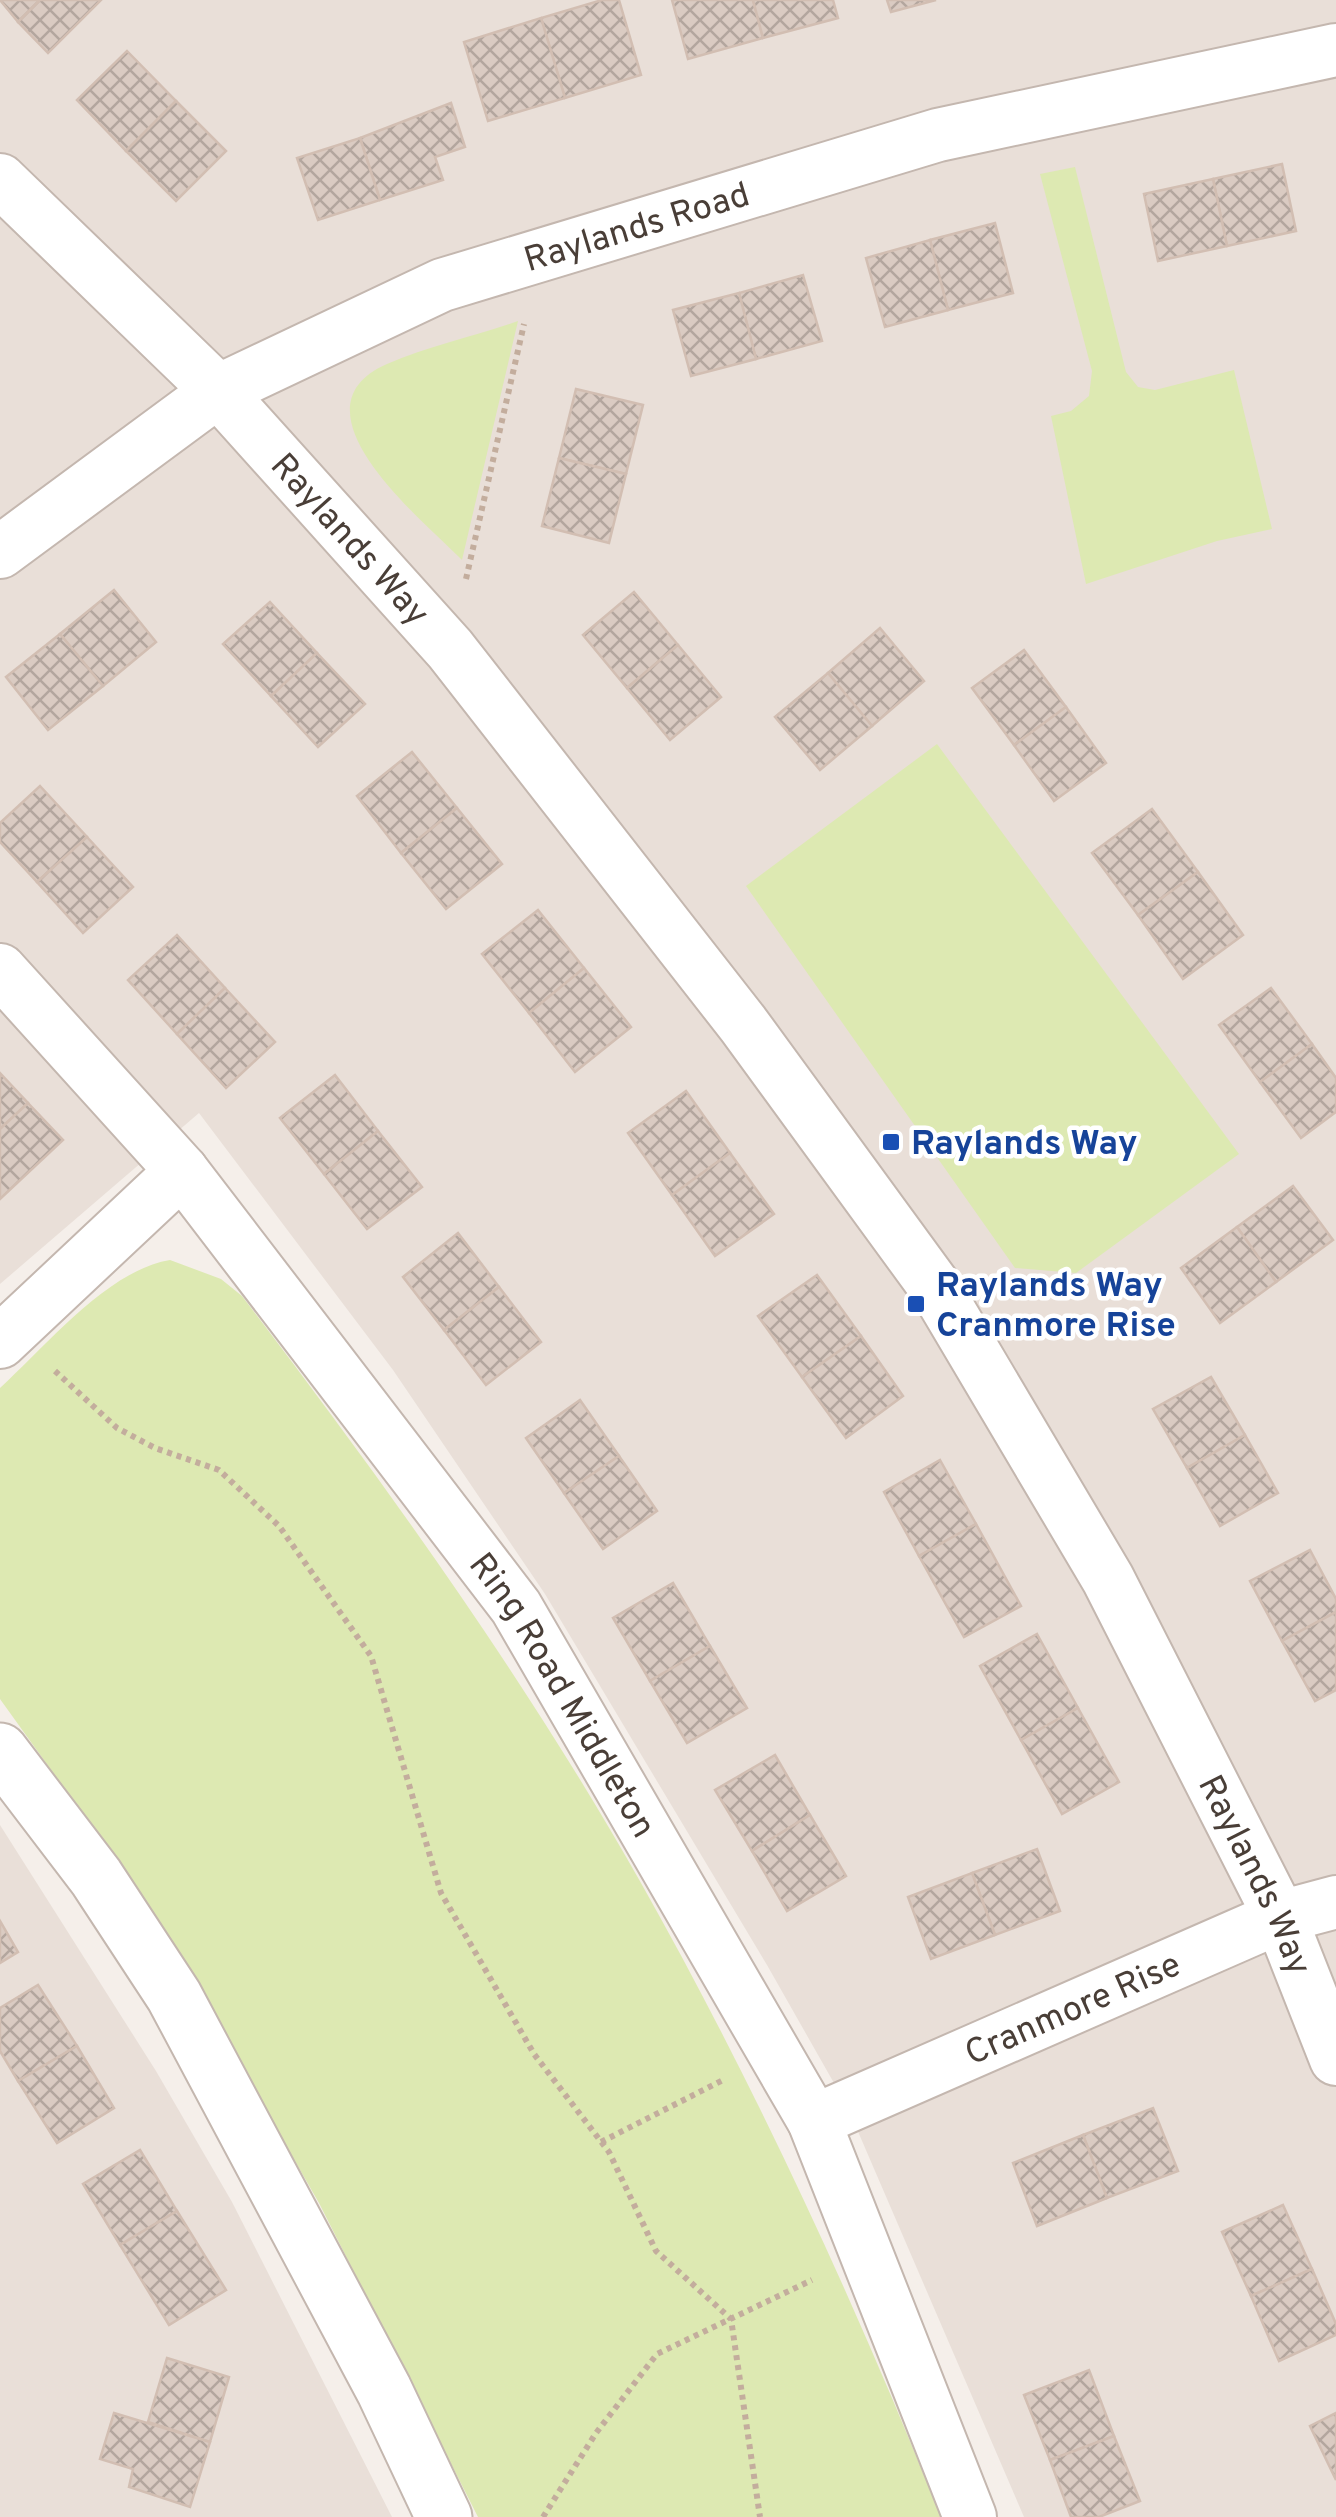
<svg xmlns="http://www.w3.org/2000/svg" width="1336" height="2517" viewBox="0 0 1336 2517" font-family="Overpass,sans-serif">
<defs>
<pattern id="building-cross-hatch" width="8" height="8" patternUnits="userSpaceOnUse" patternTransform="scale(2.5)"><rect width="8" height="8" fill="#dacbc2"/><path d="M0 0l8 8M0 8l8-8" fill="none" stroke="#b3a69e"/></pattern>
</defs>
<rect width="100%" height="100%" fill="#f5efea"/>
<g fill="#e9dfd8">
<path d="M0,0H1336V2517H1024L847,2106L767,1965L545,1594L393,1370L199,1113L0,1284Z"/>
<path d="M0,1825L156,2071L232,2202L392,2517H0Z"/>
</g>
<g fill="#dde9b2">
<path d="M1075,167L1126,372L1138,387L1155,390L1234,370L1272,529L1217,541L1086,584L1051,416L1071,411L1089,396L1092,371L1040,174Z"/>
<path d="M518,321L462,560C424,521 284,409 387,364C428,346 475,336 518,321Z"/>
<path d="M937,744L1239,1154L1076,1273L1015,1268L746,886Z"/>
<path d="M170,1260L221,1279L242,1296C385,1484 524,1676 641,1883C756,2087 854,2300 941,2517H478L319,2203L148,1905L0,1699V1388C46,1346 108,1270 170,1260Z"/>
</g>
<g fill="url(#building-cross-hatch)" stroke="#d2beb2" stroke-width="2.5">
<path d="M0,0H40L18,22Z"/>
<path d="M40,0H101L48,53L18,22Z"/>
<path d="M602,0H619L641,75L565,98L541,18Z"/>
<path d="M672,0H753L763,38L688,59Z"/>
<path d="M753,0H833L838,18L763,38Z"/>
<path d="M887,0H936L891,12Z"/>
<path d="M541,18L565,98L488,121L464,42Z"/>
<path d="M127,51L176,101L126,151L77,100Z"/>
<path d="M176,101L226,151L176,201L126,151Z"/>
<path d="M451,103L465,147L435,157L443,180L380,200L360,138Z"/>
<path d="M360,138L380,200L318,220L297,158Z"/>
<path d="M1282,164L1296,231L1227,246L1213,179Z"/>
<path d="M1213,179L1227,246L1158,261L1144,194Z"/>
<path d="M995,223L1013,293L948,310L930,240Z"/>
<path d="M930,240L948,310L885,327L866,258Z"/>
<path d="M803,275L822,341L756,359L739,293Z"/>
<path d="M739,293L756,359L691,376L673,310Z"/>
<path d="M576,389L643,405L626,474L559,458Z"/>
<path d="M559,458L626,474L609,543L542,526Z"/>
<path d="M114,590L156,642L103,686L60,634Z"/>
<path d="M634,592L678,645L627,688L583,635Z"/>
<path d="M270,602L317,653L271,696L223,644Z"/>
<path d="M880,628L924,681L872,726L828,673Z"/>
<path d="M60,634L103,686L48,730L6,677Z"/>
<path d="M678,645L721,697L670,740L627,688Z"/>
<path d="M1024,650L1066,707L1014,745L972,688Z"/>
<path d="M317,653L365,704L318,747L271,696Z"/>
<path d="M828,673L872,726L820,770L775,717Z"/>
<path d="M1066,707L1106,763L1054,801L1014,745Z"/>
<path d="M412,752L457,808L401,853L357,796Z"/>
<path d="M40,786L87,837L37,882L0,842V823Z"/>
<path d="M457,808L502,864L446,909L401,853Z"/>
<path d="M1152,809L1198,872L1138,915L1092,853Z"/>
<path d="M87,837L133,887L83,933L37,882Z"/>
<path d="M1198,872L1243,935L1183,979L1138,915Z"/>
<path d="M538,910L584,968L529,1013L482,954Z"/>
<path d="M177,935L225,988L177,1034L128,980Z"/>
<path d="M584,968L631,1027L575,1072L529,1013Z"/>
<path d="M225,988L275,1042L226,1088L177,1034Z"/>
<path d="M1271,988L1312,1044L1260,1082L1219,1025Z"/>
<path d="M1312,1044L1336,1078V1112L1301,1138L1260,1082Z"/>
<path d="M0,1073L28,1103L0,1129Z"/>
<path d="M335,1075L378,1131L324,1174L280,1118Z"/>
<path d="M686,1091L730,1153L672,1195L628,1133Z"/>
<path d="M28,1103L63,1140L0,1199V1129Z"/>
<path d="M378,1131L422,1187L367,1229L324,1174Z"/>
<path d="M730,1153L774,1214L715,1256L672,1195Z"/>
<path d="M1293,1186L1333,1240L1276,1282L1237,1227Z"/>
<path d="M1237,1227L1276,1282L1220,1323L1181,1268Z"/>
<path d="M458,1233L499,1287L444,1330L403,1277Z"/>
<path d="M817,1275L861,1336L802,1377L758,1316Z"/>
<path d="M499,1287L541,1342L486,1385L444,1330Z"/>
<path d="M861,1336L903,1396L846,1438L802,1377Z"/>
<path d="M1211,1377L1245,1435L1187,1468L1153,1409Z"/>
<path d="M580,1400L619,1456L564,1493L526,1438Z"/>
<path d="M1245,1435L1278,1493L1220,1526L1187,1468Z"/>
<path d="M619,1456L657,1511L603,1549L564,1493Z"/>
<path d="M940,1460L976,1524L919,1556L884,1492Z"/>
<path d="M976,1524L1021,1606L964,1637L919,1556Z"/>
<path d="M1310,1550L1336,1599V1612L1282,1641L1250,1581Z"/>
<path d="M673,1583L710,1646L650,1681L613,1618Z"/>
<path d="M1336,1612V1690L1315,1701L1282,1641Z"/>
<path d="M1037,1634L1078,1708L1021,1740L980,1666Z"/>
<path d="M710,1646L747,1708L687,1743L650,1681Z"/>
<path d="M1078,1708L1119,1782L1062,1814L1021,1740Z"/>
<path d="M775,1755L810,1815L752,1851L715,1790Z"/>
<path d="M810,1815L846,1876L787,1911L752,1851Z"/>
<path d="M1037,1849L1060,1911L995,1935L972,1873Z"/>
<path d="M972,1873L995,1935L931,1959L908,1897Z"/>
<path d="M0,1921L18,1952L0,1963Z"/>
<path d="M38,1985L77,2046L18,2081L0,2051V2008Z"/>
<path d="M77,2046L114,2108L57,2143L18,2081Z"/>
<path d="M1153,2108L1178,2171L1107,2198L1083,2135Z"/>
<path d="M1083,2135L1107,2198L1037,2226L1013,2163Z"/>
<path d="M140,2150L177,2211L120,2245L83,2184Z"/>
<path d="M1283,2205L1312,2269L1251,2296L1222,2232Z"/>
<path d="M177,2211L226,2290L169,2325L120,2245Z"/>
<path d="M1312,2269L1336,2324V2335L1279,2361L1251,2296Z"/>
<path d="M167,2358L229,2377L210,2442L148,2422Z"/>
<path d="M1089,2370L1114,2436L1050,2460L1024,2395Z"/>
<path d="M114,2413L210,2442L190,2507L129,2487L133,2469L100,2459Z"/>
<path d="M1336,2413V2480L1310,2426Z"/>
<path d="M1114,2436L1140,2501L1099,2517H1071L1050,2460Z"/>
</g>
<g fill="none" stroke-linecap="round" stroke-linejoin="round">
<g stroke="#c4b7af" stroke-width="56">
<g id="minor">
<path id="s1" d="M0,180L218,391L450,649L743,1024L935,1287L1108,1579L1280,1917L1336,2059"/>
<path id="s2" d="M0,552L218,391L442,285L938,135L1336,50"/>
<path id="s3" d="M0,970L182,1171L516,1607L814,2121L970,2517"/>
<path d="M0,1342L182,1171"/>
<path id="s4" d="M814,2121L1280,1917L1336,1902"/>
</g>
</g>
<g stroke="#c4b7af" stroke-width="59">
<path id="tertiary" d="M0,1751L96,1877L174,1996L384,2390L444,2517"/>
</g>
<g stroke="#c3ad9d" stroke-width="6" stroke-dasharray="5 5" stroke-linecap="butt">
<path d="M466,579L524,324"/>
<path d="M55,1371L117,1428L155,1448L219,1470L279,1526L371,1656L441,1893L534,2054L609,2152L656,2251L731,2319L760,2517"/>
<path d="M601,2142L725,2079"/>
<path d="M543,2517L596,2433L657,2354L812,2280"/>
</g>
<use href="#minor" stroke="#fff" stroke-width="52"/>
<use href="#tertiary" stroke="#fff" stroke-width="55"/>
</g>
<g fill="#1a4fb4" stroke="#fff" stroke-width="4">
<rect x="881" y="1132" width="20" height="20" rx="5"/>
<rect x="906" y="1294" width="20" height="20" rx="5"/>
</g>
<g text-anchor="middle" stroke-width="9" stroke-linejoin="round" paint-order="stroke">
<g font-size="35" fill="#493e37" stroke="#fff">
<text dy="12" stroke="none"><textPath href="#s2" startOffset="722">Raylands Road</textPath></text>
<text dy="12" stroke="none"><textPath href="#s1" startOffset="502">Raylands Way</textPath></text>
<text dy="12" stroke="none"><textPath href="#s3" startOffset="920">Ring Road Middleton</textPath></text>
<text dy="12" stroke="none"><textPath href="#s1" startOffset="2122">Raylands Way</textPath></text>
<text dy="12" stroke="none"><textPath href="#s4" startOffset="282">Cranmore Rise</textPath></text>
</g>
<g font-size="35" font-weight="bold" fill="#164399" stroke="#fff" text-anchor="start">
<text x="911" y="1154">Raylands Way</text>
<text x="936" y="1296">Raylands Way<tspan x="936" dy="40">Cranmore Rise</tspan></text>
</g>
</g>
</svg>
